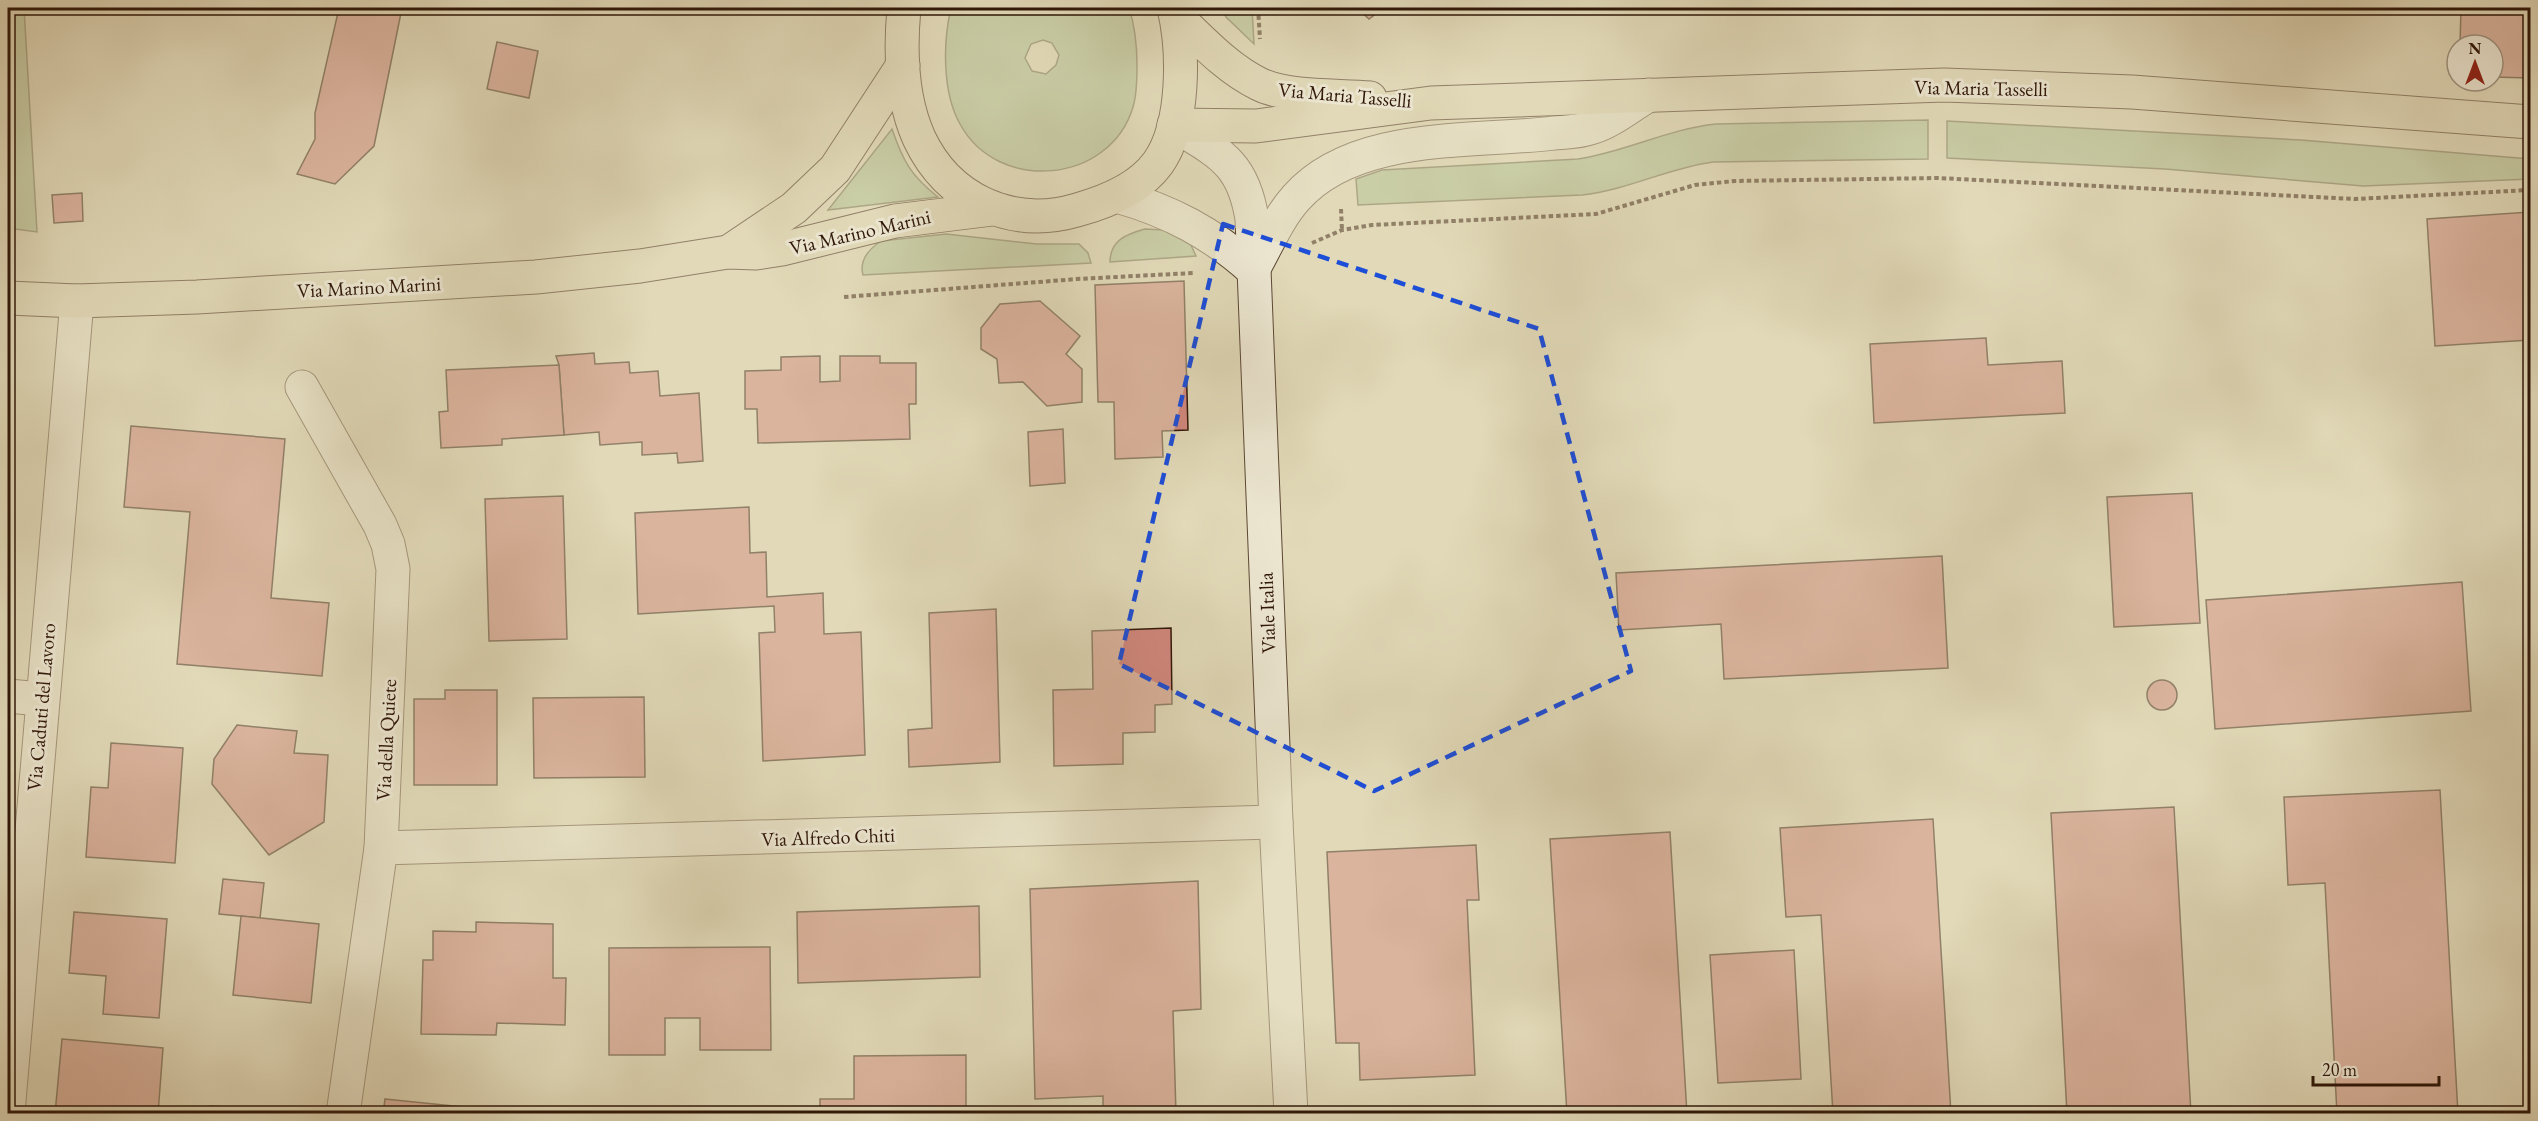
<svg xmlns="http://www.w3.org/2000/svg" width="2538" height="1121" viewBox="0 0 2538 1121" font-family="'EB Garamond',serif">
<rect width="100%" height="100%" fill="#e1d9b8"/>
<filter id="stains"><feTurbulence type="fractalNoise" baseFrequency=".00333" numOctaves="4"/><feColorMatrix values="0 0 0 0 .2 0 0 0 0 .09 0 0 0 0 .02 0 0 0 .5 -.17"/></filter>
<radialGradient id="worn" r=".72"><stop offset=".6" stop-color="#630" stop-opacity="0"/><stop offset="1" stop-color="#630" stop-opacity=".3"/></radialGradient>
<g fill="#aec092" stroke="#6e6c4d" stroke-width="1.5" fill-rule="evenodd">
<path d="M8,8H24L37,232L8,228Z"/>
<path d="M951,8H1129C1135,26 1137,47 1137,66C1137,80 1137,94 1133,107C1110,184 998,194 960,124C942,92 943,42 951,8ZM1043,40L1052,43L1059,55L1056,65L1046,74L1032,71L1025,58L1031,44Z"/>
<path d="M1222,8H1252L1254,44L1226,17Z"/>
<path d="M1928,120V159L1713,162C1668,168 1628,190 1582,195L1358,205L1356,179L1382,170L1578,159C1626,152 1667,129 1716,124Z"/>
<path d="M1947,121L2301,140L2530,159V179L2363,186L2165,169L1947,158Z"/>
<path d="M892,129C903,161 911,176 938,197L828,210Z"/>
<path d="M1145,229L1164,230L1190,243L1196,256L1110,262C1110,240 1127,234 1145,229Z"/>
<path d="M946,234L1037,244H1079L1088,253L1091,263L863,275C859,260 869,249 881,241Z"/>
</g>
<g fill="#d2887f" stroke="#2f1708" stroke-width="1.5">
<path d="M339,8H402L374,146L335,184L297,174L315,139V113Z"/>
<path d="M1357,8H1426L1381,10L1369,19Z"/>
<path d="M2029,8H2073L2030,12Z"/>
<path d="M2461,8H2530V78L2493,77V45H2460Z"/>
<path d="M497,42L538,51L529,98L487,89Z"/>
<path d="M82,193L83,221L54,223L52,195Z"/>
<path d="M2530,212V340L2435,346L2427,219Z"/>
<path d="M1184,281L1188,430L1162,431L1163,457L1115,459L1114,402H1098L1095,285Z"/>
<path d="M1040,301L1080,336L1066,354L1082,369V402L1047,406L1023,382L999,383L997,359L981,349V328L1000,304Z"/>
<path d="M1986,338L1988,365L2062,361L2065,413L1874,423L1870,344Z"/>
<path d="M594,353L595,364L629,362L630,373L658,371L660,396L699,393L703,461L678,463L677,453L642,455V442L600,445L599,432L564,435L559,365L556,356Z"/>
<path d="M820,356V382L840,381V356H880V363H916V404H909L910,439L758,443L757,409H745V371L781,370V357Z"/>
<path d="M559,365L564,435L502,439V445L441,448L439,412L448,411L446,370Z"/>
<path d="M131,426L285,439L271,598L329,603L322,676L177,664L190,512L124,507Z"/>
<path d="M1063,429L1065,483L1030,486L1028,432Z"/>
<path d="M2192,493L2200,623L2114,627L2107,497Z"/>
<path d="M563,496L567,639L489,641L485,499Z"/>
<path d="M749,507L750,553L766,552L767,597L823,593L824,634L861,632L865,755L763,761L759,633L775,632L774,606L638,614L635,513Z"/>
<path d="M1942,556L1948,668L1724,679L1721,624L1619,630L1616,573Z"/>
<path d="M2462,582L2471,711L2215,729L2206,600Z"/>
<path d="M996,609L1000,762L909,767L908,730L932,728L929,613Z"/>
<path d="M1171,628L1172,704L1155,705V732L1123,733V764L1054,766L1053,690L1093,689L1092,631Z"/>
<circle cx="2162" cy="695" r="15"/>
<path d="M445,690H497V785H414V699H445Z"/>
<path d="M644,697L645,777L534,778L533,698Z"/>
<path d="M237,725L297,731L294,753L328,755L324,822L269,855L212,784L214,759Z"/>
<path d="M111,743L183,748L175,863L86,857L91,787L108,788Z"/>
<path d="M2440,790L2458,1114H2337L2325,883L2288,885L2284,797Z"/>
<path d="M2174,807L2191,1114H2067L2051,813Z"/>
<path d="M1933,819L1951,1114H1833L1821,915L1786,917L1780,828Z"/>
<path d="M1670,832L1687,1114H1567L1550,839Z"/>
<path d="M1476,845L1479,900H1467L1475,1075L1360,1080L1359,1043H1336L1327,852Z"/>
<path d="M223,879L264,883L260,918L219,914Z"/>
<path d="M1198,881L1201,1009L1173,1011L1176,1114H1103V1096L1035,1099L1030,889Z"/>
<path d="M979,906L980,977L798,983L797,912Z"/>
<path d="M74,912L167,919L159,1018L103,1014L106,976L69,973Z"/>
<path d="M241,916L319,924L311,1003L233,995Z"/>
<path d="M476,922L553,924V978H566L565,1025L497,1023L496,1035L421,1034L423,960H433V931L476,932Z"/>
<path d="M770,947L771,1050H700V1018H665V1055H609V948Z"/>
<path d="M1794,950L1801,1079L1718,1083L1710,955Z"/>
<path d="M62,1039L163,1048L158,1114H55Z"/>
<path d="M966,1055V1114H820V1099H854V1056Z"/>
<path d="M385,1099L513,1112V1114H383Z"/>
<path d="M210,1106L298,1112L209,1114Z"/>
</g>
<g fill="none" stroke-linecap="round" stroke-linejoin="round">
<g stroke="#5c4834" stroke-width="35">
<g id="minor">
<path d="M1174,125C1219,153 1243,162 1252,219L1276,822L1291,1114"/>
<path d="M1117,196C1170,211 1212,233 1253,270"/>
<path d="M1254,268C1267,245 1278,218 1296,198C1355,131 1473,143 1554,133C1566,132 1579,132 1590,128C1610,123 1631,105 1649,95"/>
<path d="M302,387L380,525L388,544L393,569L381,848L343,1114"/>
<path d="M8,696L41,699"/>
<path d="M381,848L1276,822"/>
<path d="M8,1113L77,301"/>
</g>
</g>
<g stroke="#2f1708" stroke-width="35">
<g id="major">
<path d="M904,8C900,50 901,98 919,138C948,200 1012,229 1077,210C1106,202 1140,188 1158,163C1185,125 1184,51 1174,8"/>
<path d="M1177,17C1202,41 1228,69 1259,84C1287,98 1338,95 1370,98"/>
<path d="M1174,125L1256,126L1431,103L1944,85L2132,92L2530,122"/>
<path d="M730,251L794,208L835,169L903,65"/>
<path d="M8,298L77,301L197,297L536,277L640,266L728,252L756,253L782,249L895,221L992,209"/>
</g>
</g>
<g stroke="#2f1708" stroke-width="4" stroke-dasharray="4.5 3" stroke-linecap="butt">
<path d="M1258,8L1260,39"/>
<path d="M1341,209L1342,230"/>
<path d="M1312,243L1342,230L1372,225L1596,214L1695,185L1735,181L1938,178L2355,199L2530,190"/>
<path d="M844,297L1077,279L1193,273"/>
</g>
<use href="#minor" stroke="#ece6d1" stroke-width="33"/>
<use href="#major" stroke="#e1d9b8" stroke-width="33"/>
</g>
<path d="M0 0H2538V1121H0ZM1223,224L1539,329L1631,671L1374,791L1119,664Z" fill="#e1d9b8" fill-opacity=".55" fill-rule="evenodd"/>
<path fill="none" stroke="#1d4ed8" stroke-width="4.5" stroke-dasharray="12 8" stroke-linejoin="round" d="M1223,224L1539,329L1631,671L1374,791L1119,664Z"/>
<g text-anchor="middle" stroke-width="6" stroke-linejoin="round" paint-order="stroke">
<g font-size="20" fill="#2f1708" stroke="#ece6d1">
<text transform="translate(1981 88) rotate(1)" y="7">Via Maria Tasselli</text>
<text transform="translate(1345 95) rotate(5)" y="7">Via Maria Tasselli</text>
<text transform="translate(860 232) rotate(-13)" y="7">Via Marino Marini</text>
<text transform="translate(369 287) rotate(-3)" y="7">Via Marino Marini</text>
<text transform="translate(1267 613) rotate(-92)" y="7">Viale Italia</text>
<text transform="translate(41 707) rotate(-85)" y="7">Via Caduti del Lavoro</text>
<text transform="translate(386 740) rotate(-87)" y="7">Via della Quiete</text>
<text transform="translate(828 837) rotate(-2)" y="7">Via Alfredo Chiti</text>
</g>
</g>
<rect width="2538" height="1121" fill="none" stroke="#e1d9b8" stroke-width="30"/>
<rect x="9" y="9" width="2520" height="1103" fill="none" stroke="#2f1708" stroke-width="3"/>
<rect x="15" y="15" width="2508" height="1091" fill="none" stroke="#2f1708" stroke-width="1.5"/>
<g transform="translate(2475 63)"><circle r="28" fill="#ece6d1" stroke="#a09381" stroke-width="1.5"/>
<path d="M0-4.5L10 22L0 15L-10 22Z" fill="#8f2418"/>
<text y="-9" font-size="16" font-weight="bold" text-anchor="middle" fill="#2f1708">N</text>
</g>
<path d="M2313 1076v9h126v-9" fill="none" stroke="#2f1708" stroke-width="3"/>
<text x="2322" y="1076" font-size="18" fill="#2f1708" stroke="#ece6d1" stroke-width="4.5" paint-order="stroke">20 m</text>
<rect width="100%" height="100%" filter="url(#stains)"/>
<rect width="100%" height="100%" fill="url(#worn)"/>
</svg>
